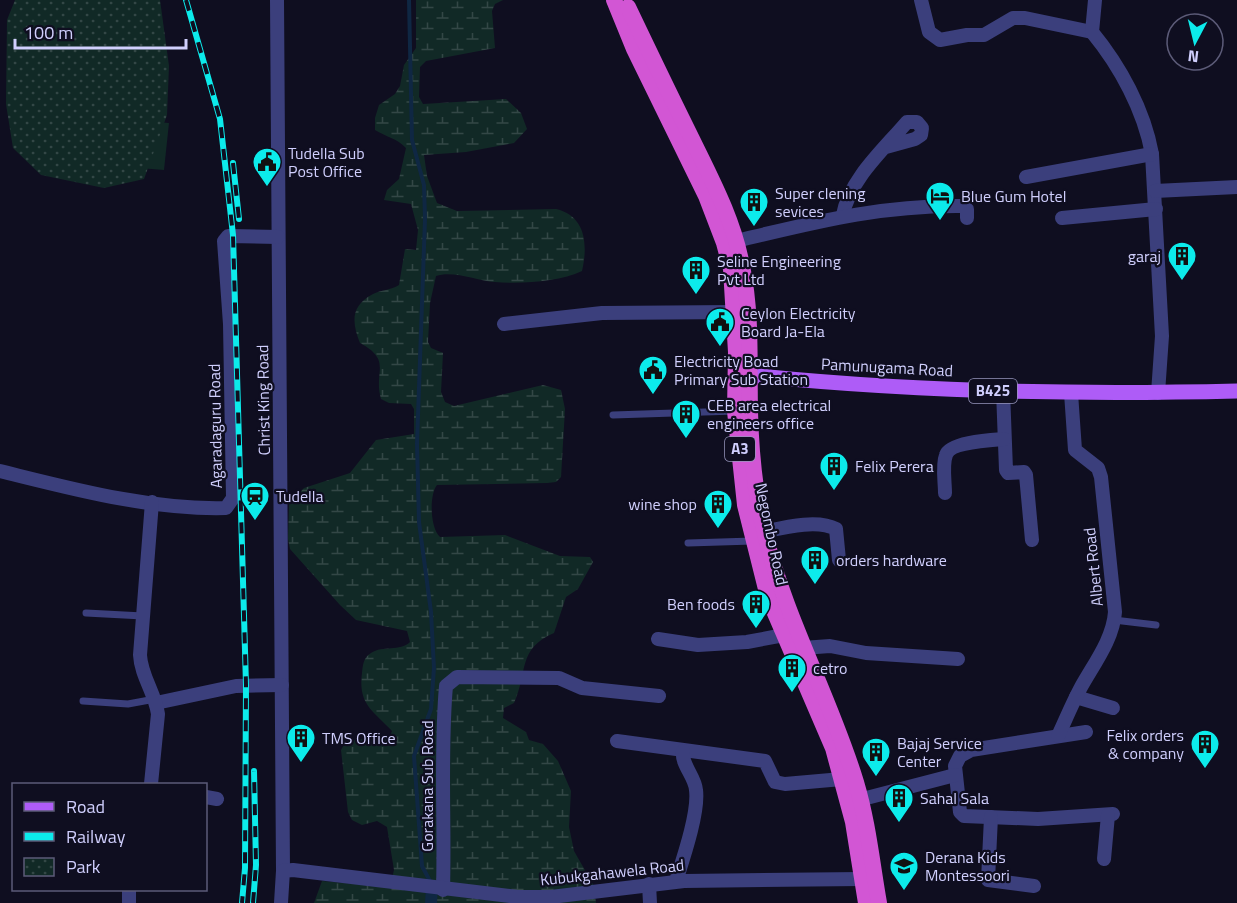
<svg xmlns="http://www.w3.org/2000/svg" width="1237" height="903" viewBox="0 0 1237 903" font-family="'Titillium Web',sans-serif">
<defs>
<pattern id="wetland-marsh" width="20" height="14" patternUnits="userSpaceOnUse" patternTransform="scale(1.5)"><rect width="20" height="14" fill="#112926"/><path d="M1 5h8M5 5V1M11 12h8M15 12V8" fill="none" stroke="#334746"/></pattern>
<pattern id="park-dots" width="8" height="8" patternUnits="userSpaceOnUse" patternTransform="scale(1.5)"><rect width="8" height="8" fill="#112926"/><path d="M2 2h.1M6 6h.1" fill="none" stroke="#334746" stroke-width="1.8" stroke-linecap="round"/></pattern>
</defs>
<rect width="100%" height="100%" fill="#0f0e20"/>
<path fill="#112926" d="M143,121L169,123L164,170L139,168Z"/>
<path fill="url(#wetland-marsh)" d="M416,0H503L495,4L492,11L495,48L426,61L420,67L419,97L423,104L506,99L521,113L527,129L514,143L466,152L424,155L427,176L437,203L457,211L556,209C586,216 588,245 582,271C559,282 521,284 495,282C478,281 453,270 436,276L430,303L428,342L431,348L443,353L441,392L445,402L454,406L543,385L561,390L565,409L561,477L556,482L547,483L437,485C429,495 430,528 440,537L505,535L560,556L590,557L593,562L578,589L566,597L554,633C517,649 528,672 514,703L504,708L503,718L526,732L529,740L543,744L558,761L571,791L569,827L574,851L594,886L596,903H314L322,881L390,887L394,870L387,827L377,821L362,825L352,820L348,812L341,750L346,741L390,736L392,731C372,710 358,704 362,673C363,665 363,658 371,653C383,645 400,652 410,642L407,631L356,620L340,605L290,549L288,539L289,504L304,488L350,473L376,440L414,434V409L411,404L389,403L381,399C373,371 393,361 360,343C352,323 350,306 373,294C381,290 391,290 399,285L405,249L416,250L418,230L411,204L384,200L387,190L399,179L406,148C397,138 386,137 375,130V118L379,105L395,94L400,86L404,65L416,48Z"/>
<path fill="url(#park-dots)" d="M15,0H160L169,66L167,115L144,179L104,188L41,175L13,148L6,104L7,20Z"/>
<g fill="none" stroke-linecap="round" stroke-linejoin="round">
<path stroke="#0f2743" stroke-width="4" d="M409,0L412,140L424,185L425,219L417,444L419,522L431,612L434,668L431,709L414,756L422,866L431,883"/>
<path stroke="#0f2743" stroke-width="12" d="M431,903L432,887"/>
<g stroke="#3b3f7c" stroke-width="7">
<path d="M613,415L735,411"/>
<path d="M688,543L753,541"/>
<path d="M86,613L143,616"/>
<path d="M1114,620L1156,625"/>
<path d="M83,701L128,704L155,699"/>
</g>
<g stroke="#3b3f7c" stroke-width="14">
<path d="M277,0L283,871"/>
<path d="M921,0L929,32L940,40L967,35H984L1013,18H1025L1092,32"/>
<path d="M1095,0L1092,32C1120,66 1144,110 1152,154L1162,336L1158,393"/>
<path d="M1026,177L1152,154"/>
<path d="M1155,191L1237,187"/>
<path d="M843,215C849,180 885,148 907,122H917L922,128L921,135L915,139L886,147"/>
<path d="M1062,218L1156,209"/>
<path d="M736,241C816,222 880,205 963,206L967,209V218"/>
<path d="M504,324L602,313L733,312"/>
<path d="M1003,391L1006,470L1008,473L1024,472L1026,475L1032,540"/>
<path d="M0,471C73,489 150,510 226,508L233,498L230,324L224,241L228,236L278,237"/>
<path d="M945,493C945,482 942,465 946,455C950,442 992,440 1004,439"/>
<path d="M757,533C778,529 816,518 836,529L839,560"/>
<path d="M658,639L698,645L747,642L784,635"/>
<path d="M803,648L830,646L866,653L958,659"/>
<path d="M1076,697L1113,708"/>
<path d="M156,703L236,686L282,685"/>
<path d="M1086,732L971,750L960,756L955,766L960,812L964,816L1038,819L1113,814"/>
<path d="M1058,736C1065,721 1072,704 1080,689C1093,665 1113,640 1115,612L1101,477L1098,468L1075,450L1071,393"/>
<path d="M617,741L765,761L775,782L785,784L842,779"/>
<path d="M151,784L158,714C155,693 141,676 140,655L152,502"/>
<path d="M206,797L217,799"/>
<path d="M851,802L955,775"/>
<path d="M991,817L988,880L1034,886"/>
<path d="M1104,859L1108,815"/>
<path d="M676,881C683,859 699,812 696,790C695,776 681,765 683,751"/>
<path d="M649,884L650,903"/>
<path d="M443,890C445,822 440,754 446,686L457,677L559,678L582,688L659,696"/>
<path d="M129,903V890"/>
<path d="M281,903L283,871L293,870L518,897H551L684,881L862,879"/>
</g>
<path stroke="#ae5cf7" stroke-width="15" d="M740,374C905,392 1071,395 1237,391"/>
<g stroke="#d256d4" stroke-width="16">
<path d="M614,0L634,49L706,196L724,243L731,269L736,352L735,411L745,505L768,597L833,748L853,822L866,903"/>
<path d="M628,7C649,51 670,95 692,139C712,180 734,221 742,266C752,314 749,364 750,412C751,452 755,495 765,534C786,620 830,697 856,782C868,822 872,863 879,903"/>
</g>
<g stroke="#0cebeb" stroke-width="6">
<g id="rail">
<path d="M186,0L220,119L233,235L246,685L245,868L242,903"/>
<path d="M233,163L239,219"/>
<path d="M253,903L256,865L254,771"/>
</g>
</g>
<use href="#rail" stroke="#0f0e20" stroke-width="4" stroke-dasharray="11" stroke-linecap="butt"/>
</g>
<defs>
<g id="civic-pin" transform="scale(1.5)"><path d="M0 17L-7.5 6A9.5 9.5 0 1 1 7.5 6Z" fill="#0cebeb" stroke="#0f0e20"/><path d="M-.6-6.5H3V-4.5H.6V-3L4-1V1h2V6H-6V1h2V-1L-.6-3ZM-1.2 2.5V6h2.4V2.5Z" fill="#111"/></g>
<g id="hotel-pin" transform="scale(1.5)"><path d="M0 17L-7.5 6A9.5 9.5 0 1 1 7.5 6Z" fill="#0cebeb" stroke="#0f0e20"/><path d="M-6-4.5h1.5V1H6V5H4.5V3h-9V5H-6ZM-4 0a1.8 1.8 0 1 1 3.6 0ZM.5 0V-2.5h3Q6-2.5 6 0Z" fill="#111"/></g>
<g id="building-pin" transform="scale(1.5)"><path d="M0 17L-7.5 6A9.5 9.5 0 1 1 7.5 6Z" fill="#0cebeb" stroke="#0f0e20"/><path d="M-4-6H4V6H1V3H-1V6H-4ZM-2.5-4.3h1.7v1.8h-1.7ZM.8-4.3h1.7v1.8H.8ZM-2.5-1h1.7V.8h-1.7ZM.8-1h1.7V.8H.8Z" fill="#111"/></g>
<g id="station-pin" transform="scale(1.5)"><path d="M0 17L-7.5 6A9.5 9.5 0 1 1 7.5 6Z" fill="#0cebeb" stroke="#0f0e20"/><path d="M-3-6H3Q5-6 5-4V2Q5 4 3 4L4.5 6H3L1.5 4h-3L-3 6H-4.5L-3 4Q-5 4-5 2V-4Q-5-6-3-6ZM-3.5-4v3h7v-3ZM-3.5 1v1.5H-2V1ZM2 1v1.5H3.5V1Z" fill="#111"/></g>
<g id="school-pin" transform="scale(1.5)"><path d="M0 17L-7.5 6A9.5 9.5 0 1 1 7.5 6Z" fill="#0cebeb" stroke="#0f0e20"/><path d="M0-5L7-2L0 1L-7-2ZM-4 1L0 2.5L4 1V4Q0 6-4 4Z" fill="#111"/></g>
</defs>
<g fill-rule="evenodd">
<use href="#civic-pin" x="267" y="162"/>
<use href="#hotel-pin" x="940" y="196"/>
<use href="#building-pin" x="754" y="202"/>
<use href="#building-pin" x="1182" y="256"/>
<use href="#building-pin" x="696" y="270"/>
<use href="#civic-pin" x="720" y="322"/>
<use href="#civic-pin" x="653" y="370"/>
<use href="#building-pin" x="686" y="414"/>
<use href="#building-pin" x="834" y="466"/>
<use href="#station-pin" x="255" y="496"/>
<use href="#building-pin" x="718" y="504"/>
<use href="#building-pin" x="815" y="560"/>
<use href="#building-pin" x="756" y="604"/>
<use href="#building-pin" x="792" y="668"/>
<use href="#building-pin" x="301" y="738"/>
<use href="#building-pin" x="1205" y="744"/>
<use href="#building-pin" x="876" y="752"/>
<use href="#building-pin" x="899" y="798"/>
<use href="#school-pin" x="904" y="866"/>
</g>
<g text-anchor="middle" stroke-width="4.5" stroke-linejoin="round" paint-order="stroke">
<g fill="#0f0e20" stroke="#9695bb" stroke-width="1.5">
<rect x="969" y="379" width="48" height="24" rx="4.5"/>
<rect x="725" y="437" width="30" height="24" rx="4.5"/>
</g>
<g font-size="15" font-weight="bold" fill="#d0cffd">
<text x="993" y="396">B425</text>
<text x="740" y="454">A3</text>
</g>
<g font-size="16" fill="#d0cffd" stroke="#0f0e20" text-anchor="start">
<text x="288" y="159">Tudella Sub<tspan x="288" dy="18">Post Office</tspan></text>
<text x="775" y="199">Super clening<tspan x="775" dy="18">sevices</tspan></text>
<text x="961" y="202">Blue Gum Hotel</text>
<text x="1161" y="262" text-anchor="end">garaj</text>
<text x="717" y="267">Seline Engineering<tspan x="717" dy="18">Pvt Ltd</tspan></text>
<text x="741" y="319">Ceylon Electricity<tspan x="741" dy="18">Board Ja-Ela</tspan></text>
<text x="674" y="367">Electricity Boad<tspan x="674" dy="18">Primary Sub Station</tspan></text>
<text x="707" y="411">CEB area electrical<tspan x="707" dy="18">engineers office</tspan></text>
<text x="855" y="472">Felix Perera</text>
<text x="276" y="502">Tudella</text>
<text x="697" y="510" text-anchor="end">wine shop</text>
<text x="836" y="566">orders hardware</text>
<text x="735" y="610" text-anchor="end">Ben foods</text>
<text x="813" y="674">cetro</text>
<text x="1184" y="741" text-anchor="end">Felix orders<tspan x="1184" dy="18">&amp; company</tspan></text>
<text x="322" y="744">TMS Office</text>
<text x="897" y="749">Bajaj Service<tspan x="897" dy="18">Center</tspan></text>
<text x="920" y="804">Sahal Sala</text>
<text x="925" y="863">Derana Kids<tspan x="925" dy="18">Montessoori</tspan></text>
</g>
<g font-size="16" fill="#d0cffd" stroke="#0f0e20">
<text transform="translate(887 367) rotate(3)" y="6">Pamunugama Road</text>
<text transform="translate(263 400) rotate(-91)" y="6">Christ King Road</text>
<text transform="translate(215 426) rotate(-91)" y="6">Agaradaguru Road</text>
<text transform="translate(772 534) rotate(78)" y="6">Negombo Road</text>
<text transform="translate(1093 567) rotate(-96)" y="6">Albert Road</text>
<text transform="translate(427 786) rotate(-90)" y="6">Gorakana Sub Road</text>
<text transform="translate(612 872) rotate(-6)" y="6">Kubukgahawela Road</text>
</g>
</g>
<rect x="12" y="783" width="195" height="108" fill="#0f0e20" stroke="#5c5b78" stroke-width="1.5"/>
<rect x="24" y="802" width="30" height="9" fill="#ae5cf7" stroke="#5c5b78" stroke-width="1.5"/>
<text x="66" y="813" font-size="18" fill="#d0cffd">Road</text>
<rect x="24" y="832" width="30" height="9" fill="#0cebeb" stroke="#5c5b78" stroke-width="1.5"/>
<text x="66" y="843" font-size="18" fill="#d0cffd">Railway</text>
<rect x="24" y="858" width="30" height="18" fill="url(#park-dots)" stroke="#5c5b78" stroke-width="1.5"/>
<text x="66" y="873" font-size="18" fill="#d0cffd">Park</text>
<g transform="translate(1195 42) rotate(187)"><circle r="28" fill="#0f0e20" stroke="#5c5b78" stroke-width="1.5"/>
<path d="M0-4.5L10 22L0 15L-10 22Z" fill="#0cebeb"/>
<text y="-9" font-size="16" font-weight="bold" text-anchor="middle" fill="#d0cffd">N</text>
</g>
<path d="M15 39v9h171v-9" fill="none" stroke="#d0cffd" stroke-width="3"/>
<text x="24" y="39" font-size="18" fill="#d0cffd" stroke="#0f0e20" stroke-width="4.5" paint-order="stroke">100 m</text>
</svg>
